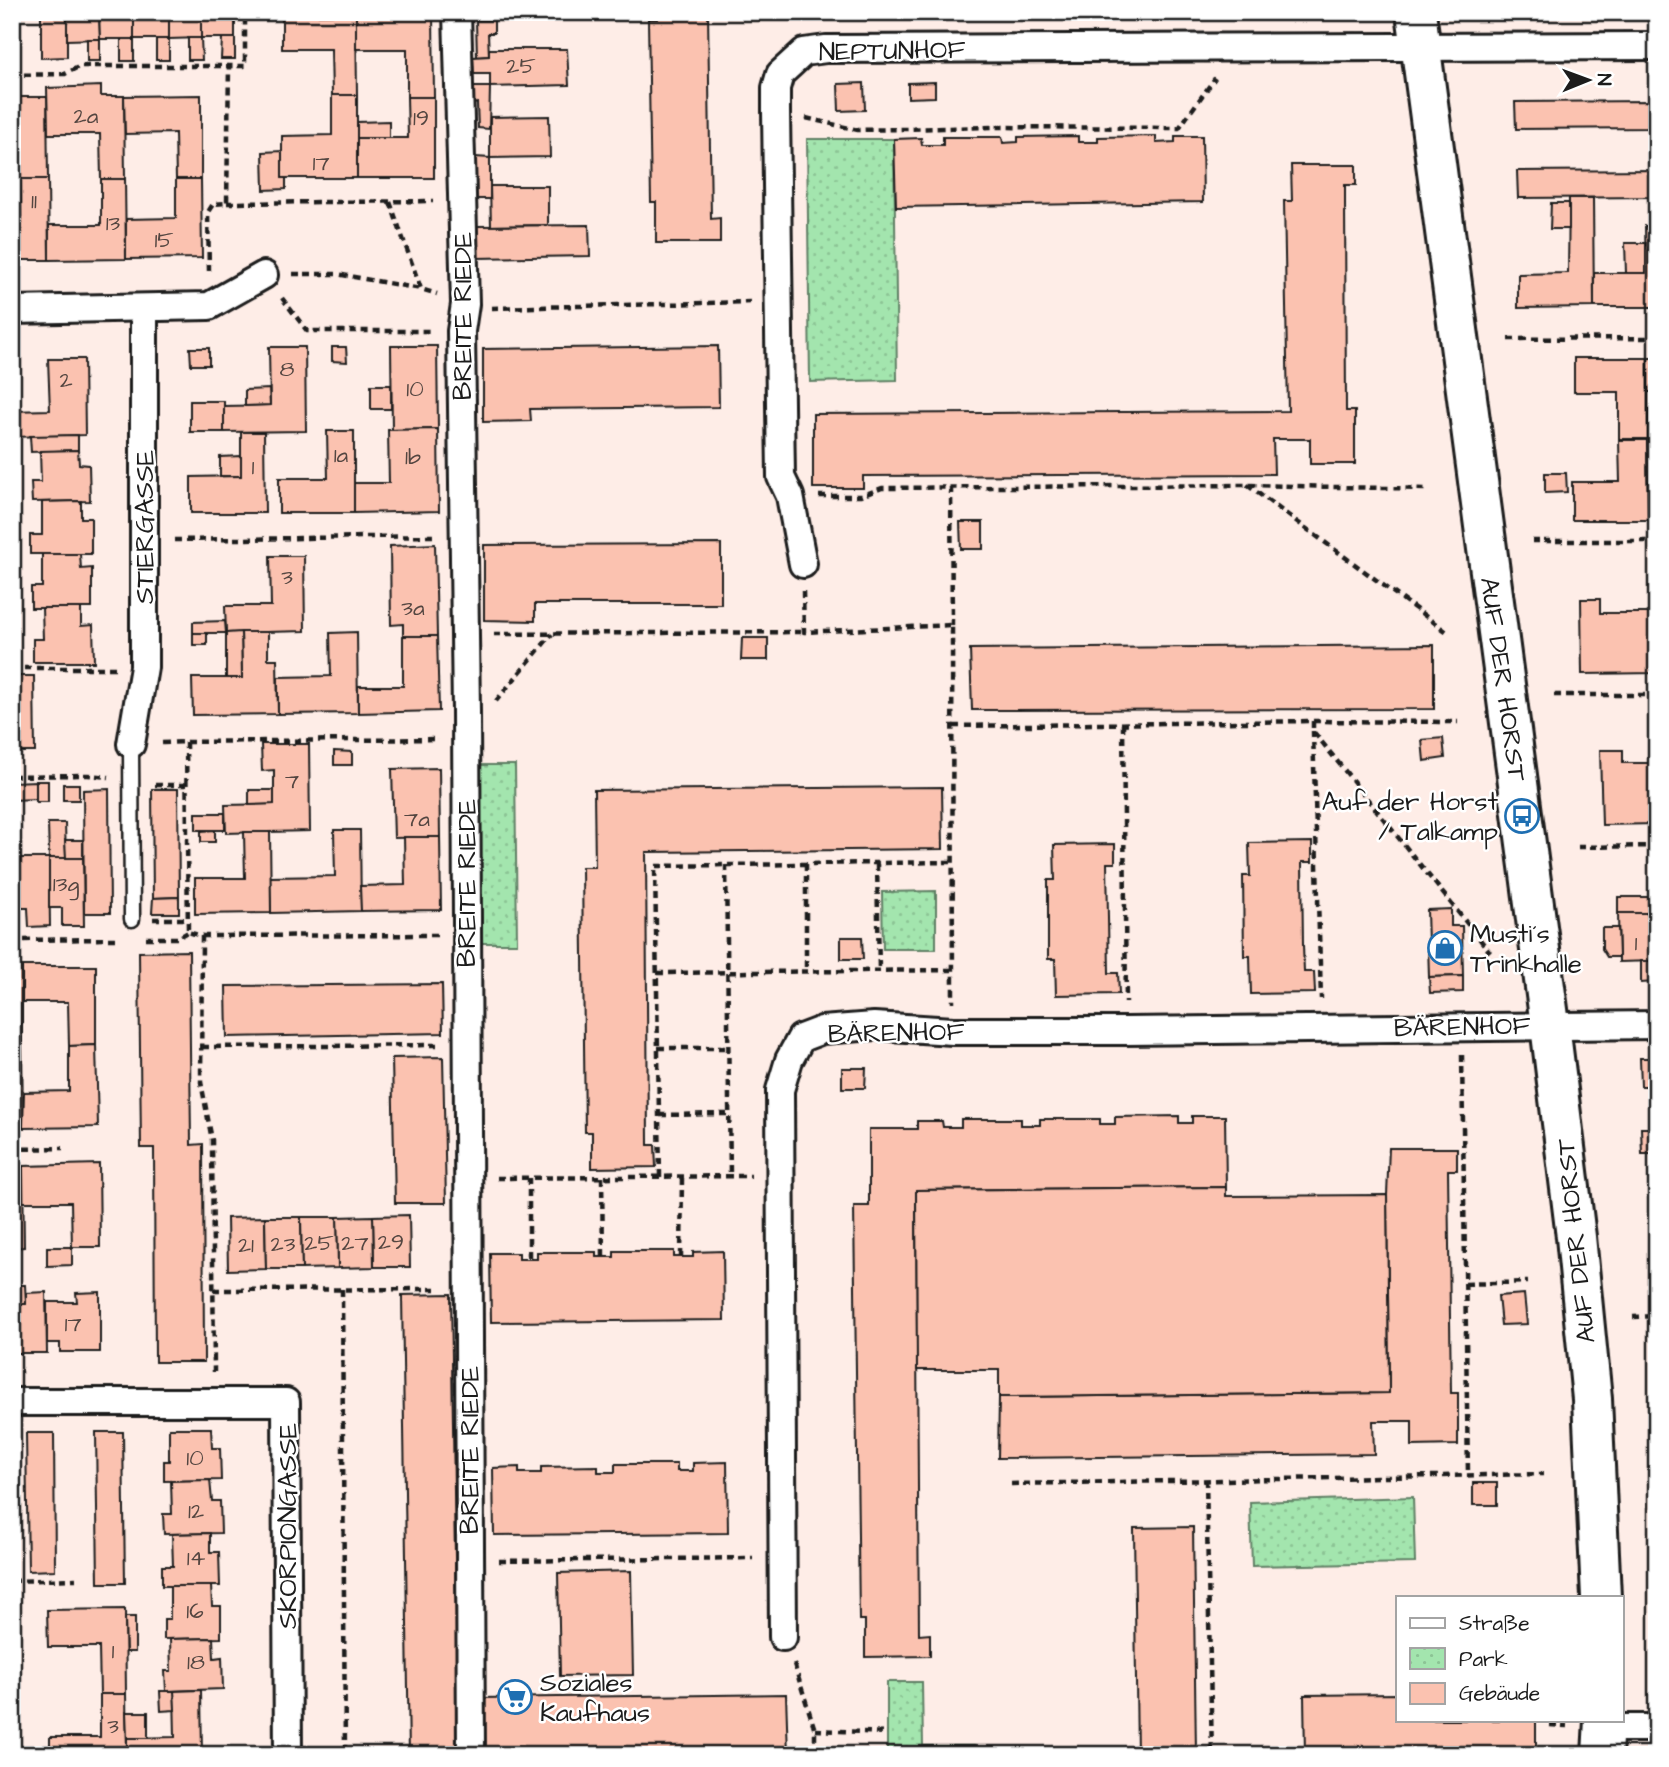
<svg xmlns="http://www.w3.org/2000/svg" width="1669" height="1767" viewBox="0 0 1669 1767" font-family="'Architects Daughter',sans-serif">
<defs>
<pattern id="park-dots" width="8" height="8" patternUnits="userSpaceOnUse" patternTransform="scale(1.75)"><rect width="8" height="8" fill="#a3e5ae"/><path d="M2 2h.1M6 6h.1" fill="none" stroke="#8cc495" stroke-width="1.8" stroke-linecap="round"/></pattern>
</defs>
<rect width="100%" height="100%" fill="#feede7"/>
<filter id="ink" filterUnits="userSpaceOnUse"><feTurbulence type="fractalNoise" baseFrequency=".0143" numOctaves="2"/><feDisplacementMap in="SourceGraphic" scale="14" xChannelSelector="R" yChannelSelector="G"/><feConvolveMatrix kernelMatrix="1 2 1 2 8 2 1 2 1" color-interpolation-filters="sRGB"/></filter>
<g filter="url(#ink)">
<g fill="url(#park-dots)" stroke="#608065" stroke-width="2">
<path d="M807,139H894L897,380L810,382Z"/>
<path d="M477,765H515L517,943H479Z"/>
<path d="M936,891V949H883L882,892Z"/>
<path d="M1413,1497L1415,1563L1252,1566L1250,1502Z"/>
<path d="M887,1682H922L923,1746H974V1755H887Z"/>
</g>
<g fill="#fbc2b0" stroke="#1c1c1c" stroke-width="2">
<path d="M41,12H67V57L41,58Z"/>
<path d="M67,12H99L100,39L67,40Z"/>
<path d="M99,12H134V39H100Z"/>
<rect x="134" y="12" width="35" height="27"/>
<path d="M169,12H201V38L169,39Z"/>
<rect x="201" y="12" width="34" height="26"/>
<rect x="489" y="12" width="57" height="5"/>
<path d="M658,12H708L711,219L720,218V243H656V202H651L648,19H658Z"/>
<path d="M356,14L357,95H332L331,49H282V15Z"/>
<path d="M356,14H433L434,97H407V49H356Z"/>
<path d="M476,20H494V33H488L489,56L477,57Z"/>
<path d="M188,38H201L202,60H188Z"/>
<path d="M222,38H235V59H221Z"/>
<rect x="87" y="39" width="13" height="22"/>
<rect x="121" y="39" width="13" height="22"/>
<rect x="156" y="39" width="13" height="21"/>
<path d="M489,49H567L569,85L490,87V74H474L473,57L489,56Z"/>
<path d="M935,82V97L908,98V83Z"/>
<path d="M864,83L865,110L839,111L838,84Z"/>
<path d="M101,86V96H124L125,179H101L100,134H48L47,88Z"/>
<path d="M473,87H490L489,129L478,128L477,103L474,104Z"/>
<path d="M201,95V179H176L175,133L125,134L124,96Z"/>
<path d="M332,95H357V178H282V136L332,135Z"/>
<path d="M12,97H47L48,179H20V133H12Z"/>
<path d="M407,97H434V178H357V138H408Z"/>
<path d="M1652,101L1653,128L1516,129L1515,102Z"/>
<path d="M549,116L550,157L490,158V117Z"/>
<path d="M389,121V138H357V122Z"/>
<path d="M1078,136V142H1098V137L1156,136V143L1175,142V136H1202L1203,202L896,207L894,139L921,138L922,145H943V137H1002L1003,143L1018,142V137Z"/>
<path d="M282,151V178H286V189L264,190L263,152Z"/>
<path d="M475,157L490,158V199H475Z"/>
<path d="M1291,165H1356V185H1345V201L1346,411H1355V464H1310V439H1273L1274,474L863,476V488H813V414L1288,411L1284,201H1292Z"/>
<path d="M1657,170V197L1518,198L1517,171Z"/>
<path d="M20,179H48L49,260H12V222H21Z"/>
<path d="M101,179H125L126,259L49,260V225H101Z"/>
<path d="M176,179H201L202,258L126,259V219L176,218Z"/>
<path d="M490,186H548V225L491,226Z"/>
<path d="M1569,198H1593L1594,307L1518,308V274L1568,273Z"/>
<path d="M1551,203H1569V229H1550Z"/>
<path d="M589,225L590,256L476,258V226Z"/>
<path d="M1645,226H1657V307H1594V273H1646Z"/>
<path d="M1625,243H1646V273H1626Z"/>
<path d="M391,346H437L438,429L392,430Z"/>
<path d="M718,346L719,407L530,409L531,421L483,422V349Z"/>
<path d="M269,347H305L306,431L224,432V406L270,405Z"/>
<path d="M332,347H346L347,362L332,361Z"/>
<path d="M190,348H209V365H191Z"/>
<path d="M1574,358H1648V439H1619V392H1574Z"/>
<rect x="1648" y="358" width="9" height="34"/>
<path d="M48,359H84L85,435L12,437V411L50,410Z"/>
<rect x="371" y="385" width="20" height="24"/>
<path d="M269,389L270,405L245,406V390Z"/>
<rect x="190" y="401" width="34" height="31"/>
<path d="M438,429L439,511L354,513V483H389L388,430Z"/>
<path d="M327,431H354V513H279V478H328Z"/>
<path d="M241,432H264L265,513H191V477L241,476Z"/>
<path d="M78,435V450L31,452L30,436Z"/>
<path d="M1619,440H1647L1648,520H1572V482H1620Z"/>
<path d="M78,450L79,464L89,465L90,501L32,502L31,482H41L40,451Z"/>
<path d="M241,456V476H220V457Z"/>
<path d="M1545,473H1566L1567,492L1545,493Z"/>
<rect x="1648" y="482" width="9" height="38"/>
<path d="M81,501V518H91V554H30V535H42V502Z"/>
<path d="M960,522H983V549H961Z"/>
<path d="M435,544L437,636H403V624L391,625L390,546Z"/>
<path d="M721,544V604H535V621L484,620V545Z"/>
<path d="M42,554H80L81,569L92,568V608H31V587H42Z"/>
<path d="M270,556H304L305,631L226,633L225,606H271Z"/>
<path d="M1581,599H1600V613H1657V673L1582,674Z"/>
<path d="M42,608H81V626L93,625L94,662H33V639H43Z"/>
<path d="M225,621L226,633H193V622Z"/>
<path d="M241,632H268V659H277L278,714L193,715L192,678H242Z"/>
<path d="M241,632L242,678H226V633Z"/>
<path d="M357,632L358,713L278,714V677L331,676L330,633Z"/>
<rect x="193" y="633" width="14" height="12"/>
<path d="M403,636H437L439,711L358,713V686H403Z"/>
<path d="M742,638H768V660H741Z"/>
<path d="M1434,645V709L972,710L970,649Z"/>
<path d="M12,676H34L35,752H12Z"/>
<path d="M1443,738L1445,758L1424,761L1422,740Z"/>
<path d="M261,744H309L310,831L226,833L225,805L274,804V770L262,771Z"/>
<path d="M1600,750H1623V763H1657V824L1602,825Z"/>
<path d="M334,751L352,752V765H334Z"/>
<path d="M439,768L440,837L394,838L392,769Z"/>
<path d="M36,781V799L12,800V782Z"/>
<rect x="36" y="781" width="12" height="21"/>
<rect x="63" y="784" width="16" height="16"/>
<path d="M942,787L943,849L646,852L648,1145H655L656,1167L592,1168V1132H585L582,867H595L594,790Z"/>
<path d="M109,789L110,913H84L83,790Z"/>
<path d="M152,789H178L179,897L153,898Z"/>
<path d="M249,790H274V804L249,805Z"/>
<rect x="196" y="813" width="29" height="17"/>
<path d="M48,823H65L66,858H49Z"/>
<path d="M215,830V842H201V831Z"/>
<path d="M334,830H360L361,911L271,913L270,877L335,876Z"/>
<path d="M244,832H270L271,913L195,914V878H245Z"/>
<path d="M12,834L15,927L12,928Z"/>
<path d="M404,837H440L441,910L361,911L360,886L405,885Z"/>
<path d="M65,840H83V858H66Z"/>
<path d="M1312,842V862H1302L1303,945L1304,972H1314L1315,993L1251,994L1250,956H1244L1243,876H1250L1249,843Z"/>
<path d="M1115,844V863H1107L1109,973H1118L1119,994L1056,995L1055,959H1048V880H1055L1054,845Z"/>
<path d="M13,858H49L50,926L29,927L28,908H14Z"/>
<path d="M49,858H83L84,926H62V908H49Z"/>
<path d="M179,897V913H152L153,898Z"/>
<rect x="1618" y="897" width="35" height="16"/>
<path d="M1451,909V926H1462L1463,976L1429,977L1427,910Z"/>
<path d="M1618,913H1653L1654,961L1619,962Z"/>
<path d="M1653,913H1657V961H1654Z"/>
<path d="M1602,928H1618L1619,957H1607L1602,949Z"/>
<path d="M841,937H862L863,959H841Z"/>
<path d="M189,951L191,1145L203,1144L204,1362H155L154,1148H141L139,952Z"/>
<path d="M1641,961H1654L1655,982L1641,983Z"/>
<rect x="12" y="966" width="10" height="75"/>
<path d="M22,966H96V1045L69,1046L68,1002H22Z"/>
<path d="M1463,976V992L1430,993L1429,977Z"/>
<path d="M442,984L443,1033L227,1037L226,986Z"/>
<path d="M12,1041H22L23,1128H12Z"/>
<path d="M96,1045L98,1127L23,1128L24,1092L69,1091V1046Z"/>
<path d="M443,1057L446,1203H395L392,1058Z"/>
<path d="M1640,1058H1657V1086H1641Z"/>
<path d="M842,1068H866L865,1088H842Z"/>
<path d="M1179,1116V1123H1192V1116H1225L1226,1187L916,1190L919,1635L930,1634V1656L865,1657V1620H859L854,1206H869V1129H917V1121H942L943,1127H961V1119H1021V1125H1040V1119H1100V1124H1115V1117Z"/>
<path d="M1641,1128H1657V1154H1642Z"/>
<path d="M1389,1148H1457V1170H1448L1451,1393H1458V1445L1412,1446V1421H1373L1374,1454L998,1458L999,1397L1389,1393L1387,1195Z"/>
<path d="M99,1164L100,1247H72L71,1202H23V1166Z"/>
<path d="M12,1166H23L24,1247L12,1248Z"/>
<path d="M1226,1187V1196L1387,1195L1389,1393L999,1397V1370H917L916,1190Z"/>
<path d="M409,1215L410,1267H374L373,1216Z"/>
<path d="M373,1216L374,1267L338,1268L337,1217Z"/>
<path d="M265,1217L266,1269L228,1270L227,1218Z"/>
<path d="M265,1217H301L302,1269H266Z"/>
<path d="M301,1217H337L338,1268L302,1269Z"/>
<path d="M47,1247H72V1265L47,1266Z"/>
<path d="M614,1251H674V1257H693V1252L723,1251L724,1320L491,1322L490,1253H519V1259H537V1252H596V1257H614Z"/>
<path d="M12,1285H25L26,1304H12Z"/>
<path d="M46,1292L47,1353H12V1304H26V1293Z"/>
<path d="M100,1292V1352H60V1343H47V1302H77L76,1293Z"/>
<path d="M451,1294L458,1755H409L402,1295Z"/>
<path d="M1524,1294L1527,1324L1501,1325L1498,1296Z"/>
<path d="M169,1428H211L212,1448H220L221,1480L164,1481V1461H169Z"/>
<path d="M96,1432H123L125,1583H98Z"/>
<path d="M26,1433H54L55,1570L28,1571Z"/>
<path d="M727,1462L728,1533L494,1535L493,1468L519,1467V1473H541V1467L598,1466V1472H615V1464H677V1471H693V1463Z"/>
<path d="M210,1480L212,1501H220L221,1533L164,1534L163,1514H172L171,1481Z"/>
<rect x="1473" y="1483" width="24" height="22"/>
<path d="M1193,1527L1196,1755H1137L1134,1528Z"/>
<path d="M210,1533V1552H219L220,1586H162V1566H173L172,1534Z"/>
<path d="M631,1571L633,1675L560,1676L558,1573Z"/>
<path d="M170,1586H211L212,1606H221V1638L164,1639V1619H170Z"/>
<path d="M125,1609L126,1694H100L99,1647H48L47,1610Z"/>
<path d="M125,1617H135V1652H126Z"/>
<path d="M213,1638L214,1658L222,1657L223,1689L166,1691L165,1671H171L170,1639Z"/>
<path d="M201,1690L202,1755H127V1738L175,1737L174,1691Z"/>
<path d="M160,1691H174L175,1710L161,1711Z"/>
<path d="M100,1694H126L127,1755H50V1737H100Z"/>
<path d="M786,1694L788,1755H481L480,1698Z"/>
<path d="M1398,1694V1720H1536V1754L1305,1755L1304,1695Z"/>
<path d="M126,1712H148V1738H127Z"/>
<path d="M1251,1750L1273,1751V1755H1251Z"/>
<path d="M400,1752L399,1755H355V1753Z"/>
</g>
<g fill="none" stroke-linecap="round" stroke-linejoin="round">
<g stroke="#1c1c1c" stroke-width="19">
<path id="lane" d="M131,744L132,919"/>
</g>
<g stroke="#1c1c1c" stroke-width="32">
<g id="street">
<path d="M457,12L465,304L461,331L466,711L471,1755"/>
<path d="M12,310L209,306L264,275"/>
<path d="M803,564L790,496L781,477L776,111V88L780,74L804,52L826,49L1657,46"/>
<path d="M131,744L144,667V309"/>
<path d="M12,1402H286L288,1755"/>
<path d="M783,1637L780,1090L789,1060L801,1038L822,1030L874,1026L953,1031H1126L1657,1025"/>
<path d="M1604,1728H1657"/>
</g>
</g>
<g stroke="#1c1c1c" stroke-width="44">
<g id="secondary">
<path d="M1416,12L1550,1025L1576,1237L1592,1399L1601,1597"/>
<path d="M1602,1755L1604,1720"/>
</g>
</g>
<g stroke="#1c1c1c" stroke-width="4.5" stroke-dasharray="7 5" stroke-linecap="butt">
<path d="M12,75L65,74L80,66H229"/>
<path d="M806,118L858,130L992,127L1179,128L1215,78"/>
<path d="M390,202L421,289L437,294"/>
<path d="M227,203L433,201"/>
<path d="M209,271L208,212L213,204L227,203L229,66H245V12"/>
<path d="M293,274H337L421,289"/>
<path d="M282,298L307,331H431"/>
<path d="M492,308L750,302"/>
<path d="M1508,339L1657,338"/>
<path d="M1247,485L1447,632"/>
<path d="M951,487L952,625"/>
<path d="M819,496H861L882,488L1247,485L1429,489"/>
<path d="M174,540L434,536"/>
<path d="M1532,541H1657"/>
<path d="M803,591L804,632L952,625L953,1002"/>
<path d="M494,634L804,632"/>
<path d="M12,668H115"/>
<path d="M1554,695H1657"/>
<path d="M496,701L552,634"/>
<path d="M1313,721V731L1490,952"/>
<path d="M1123,724L1126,1003"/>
<path d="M953,726L1313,721L1458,722"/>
<path d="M1313,731L1321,999"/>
<path d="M186,742L438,739"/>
<path d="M162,743L186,742L188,932L202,936L201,1082L212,1140L214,1372"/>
<path d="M12,776L88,775L109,777"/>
<path d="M155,785H186"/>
<path d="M1578,847L1657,846"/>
<path d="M806,864V971"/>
<path d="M877,864L879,971"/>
<path d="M726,865L730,1176"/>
<path d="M153,919H187"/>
<path d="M202,936L439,935"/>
<path d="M146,938H178L188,932"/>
<path d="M12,940L116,939"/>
<path d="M657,973L953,970"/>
<path d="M202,1047L438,1045"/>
<path d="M658,1048H727"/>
<path d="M1462,1055L1468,1475"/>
<path d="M660,1115L728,1114"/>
<path d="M12,1149L63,1148"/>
<path d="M602,1177L603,1257"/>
<path d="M660,1177L655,866L953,862"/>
<path d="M497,1178L751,1176"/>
<path d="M529,1178V1259"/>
<path d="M681,1257L682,1177"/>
<path d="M1465,1284L1528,1282"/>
<path d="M342,1289L345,1755"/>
<path d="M213,1290L440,1289"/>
<path d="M1633,1317L1657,1316"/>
<path d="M1206,1479L1212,1755"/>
<path d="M1011,1484L1543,1474"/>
<path d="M1652,1517H1657"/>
<path d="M499,1561L753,1558"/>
<path d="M12,1581L76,1579"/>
<path d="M794,1664L815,1730V1755"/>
<path d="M1550,1725L1567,1726"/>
<path d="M815,1730L887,1733"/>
</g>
<use href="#lane" stroke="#fff" stroke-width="14"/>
<use href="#street" stroke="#fff" stroke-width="26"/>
<use href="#secondary" stroke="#fff" stroke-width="38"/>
</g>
</g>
<defs>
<g id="bus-ring" transform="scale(1.75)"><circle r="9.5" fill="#fff" stroke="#1f6fb2" stroke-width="1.5"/><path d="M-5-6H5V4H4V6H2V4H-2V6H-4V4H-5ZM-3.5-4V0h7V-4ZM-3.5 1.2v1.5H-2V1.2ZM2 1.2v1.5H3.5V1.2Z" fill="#1f6fb2"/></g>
<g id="shop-ring" transform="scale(1.75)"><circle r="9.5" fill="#fff" stroke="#1f6fb2" stroke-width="1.5"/><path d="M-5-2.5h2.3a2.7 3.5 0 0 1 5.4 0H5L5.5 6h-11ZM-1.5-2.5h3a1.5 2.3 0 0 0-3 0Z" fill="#1f6fb2"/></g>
<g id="supermarket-ring" transform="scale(1.75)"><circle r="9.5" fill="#fff" stroke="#1f6fb2" stroke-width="1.5"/><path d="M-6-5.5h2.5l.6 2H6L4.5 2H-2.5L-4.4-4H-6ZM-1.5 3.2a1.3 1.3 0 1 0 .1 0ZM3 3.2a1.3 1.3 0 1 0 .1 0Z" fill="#1f6fb2"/></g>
</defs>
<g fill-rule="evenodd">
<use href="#bus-ring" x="1522" y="816"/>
<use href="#shop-ring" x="1445" y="948"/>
<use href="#supermarket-ring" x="515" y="1697"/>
</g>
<g text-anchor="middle" stroke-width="5" stroke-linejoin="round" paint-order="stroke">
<g font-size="23" fill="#544641">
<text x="521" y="73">25</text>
<text x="86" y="123">2a</text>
<text x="421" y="125">19</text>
<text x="321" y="170">17</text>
<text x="34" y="208">11</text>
<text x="113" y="230">13</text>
<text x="164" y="247">15</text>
<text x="287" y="376">8</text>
<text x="66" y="387">2</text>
<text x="415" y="396">10</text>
<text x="341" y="462">1a</text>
<text x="413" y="464">1b</text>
<text x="253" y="474">1</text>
<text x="287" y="584">3</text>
<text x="413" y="615">3a</text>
<text x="292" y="788">7</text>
<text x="417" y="826">7a</text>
<text x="66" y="891">13g</text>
<text x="1636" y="950">1</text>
<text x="391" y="1249">29</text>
<text x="319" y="1250">25</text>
<text x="355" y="1250">27</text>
<text x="283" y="1251">23</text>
<text x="246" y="1252">21</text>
<text x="73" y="1331">17</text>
<text x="195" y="1465">10</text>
<text x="196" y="1518">12</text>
<text x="196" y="1565">14</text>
<text x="195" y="1618">16</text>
<text x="113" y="1658">1</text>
<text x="196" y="1669">18</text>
<text x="113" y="1733">3</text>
</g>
<g font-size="26" fill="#1c1c1c" stroke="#fff">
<text transform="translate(892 50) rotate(-1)" y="9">NEPTUNHOF</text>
<text transform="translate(462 316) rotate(-90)" y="9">BREITE RIEDE</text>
<text transform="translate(144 527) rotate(-90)" y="9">STIERGASSE</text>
<text transform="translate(1504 679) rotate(82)" y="9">AUF DER HORST</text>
<text transform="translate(466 883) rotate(-90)" y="9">BREITE RIEDE</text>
<text transform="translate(1462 1026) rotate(-1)" y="9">BÄRENHOF</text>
<text transform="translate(896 1032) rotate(-1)" y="9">BÄRENHOF</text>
<text transform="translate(1575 1241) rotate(-96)" y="9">AUF DER HORST</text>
<text transform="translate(469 1450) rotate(-90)" y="9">BREITE RIEDE</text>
<text transform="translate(287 1526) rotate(-90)" y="9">SKORPIONGASSE</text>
</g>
<g font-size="26" fill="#1c1c1c" stroke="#fff" text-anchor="start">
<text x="1498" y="810" text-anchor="end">Auf der Horst<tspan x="1498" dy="30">/ Talkamp</tspan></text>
<text x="1470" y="942">Musti´s<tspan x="1470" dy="30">Trinkhalle</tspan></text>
<text x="540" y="1691">Soziales<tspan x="540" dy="30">Kaufhaus</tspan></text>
</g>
</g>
<rect width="1669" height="1767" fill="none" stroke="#fff" stroke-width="42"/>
<rect x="21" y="21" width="1627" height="1725" fill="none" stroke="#1c1c1c" stroke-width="2.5" filter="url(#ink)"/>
<rect x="1396" y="1596" width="228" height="126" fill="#ffffff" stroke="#a4a4a4" stroke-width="2"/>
<rect x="1410" y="1618" width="35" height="10" fill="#ffffff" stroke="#a4a4a4" stroke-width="2"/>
<text x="1459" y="1630" font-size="21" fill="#1c1c1c">Straße</text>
<rect x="1410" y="1648" width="35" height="21" fill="url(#park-dots)" stroke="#a4a4a4" stroke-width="2"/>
<text x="1459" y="1666" font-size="21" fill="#1c1c1c">Park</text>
<rect x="1410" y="1683" width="35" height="21" fill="#fbc2b0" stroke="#a4a4a4" stroke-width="2"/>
<text x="1459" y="1700" font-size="21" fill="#1c1c1c">Gebäude</text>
<g transform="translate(1588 80) rotate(89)" stroke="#ffffff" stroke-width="5" paint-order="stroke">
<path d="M0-5L12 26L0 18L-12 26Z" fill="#1c1c1c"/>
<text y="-10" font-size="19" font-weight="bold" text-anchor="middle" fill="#1c1c1c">N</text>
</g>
</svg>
